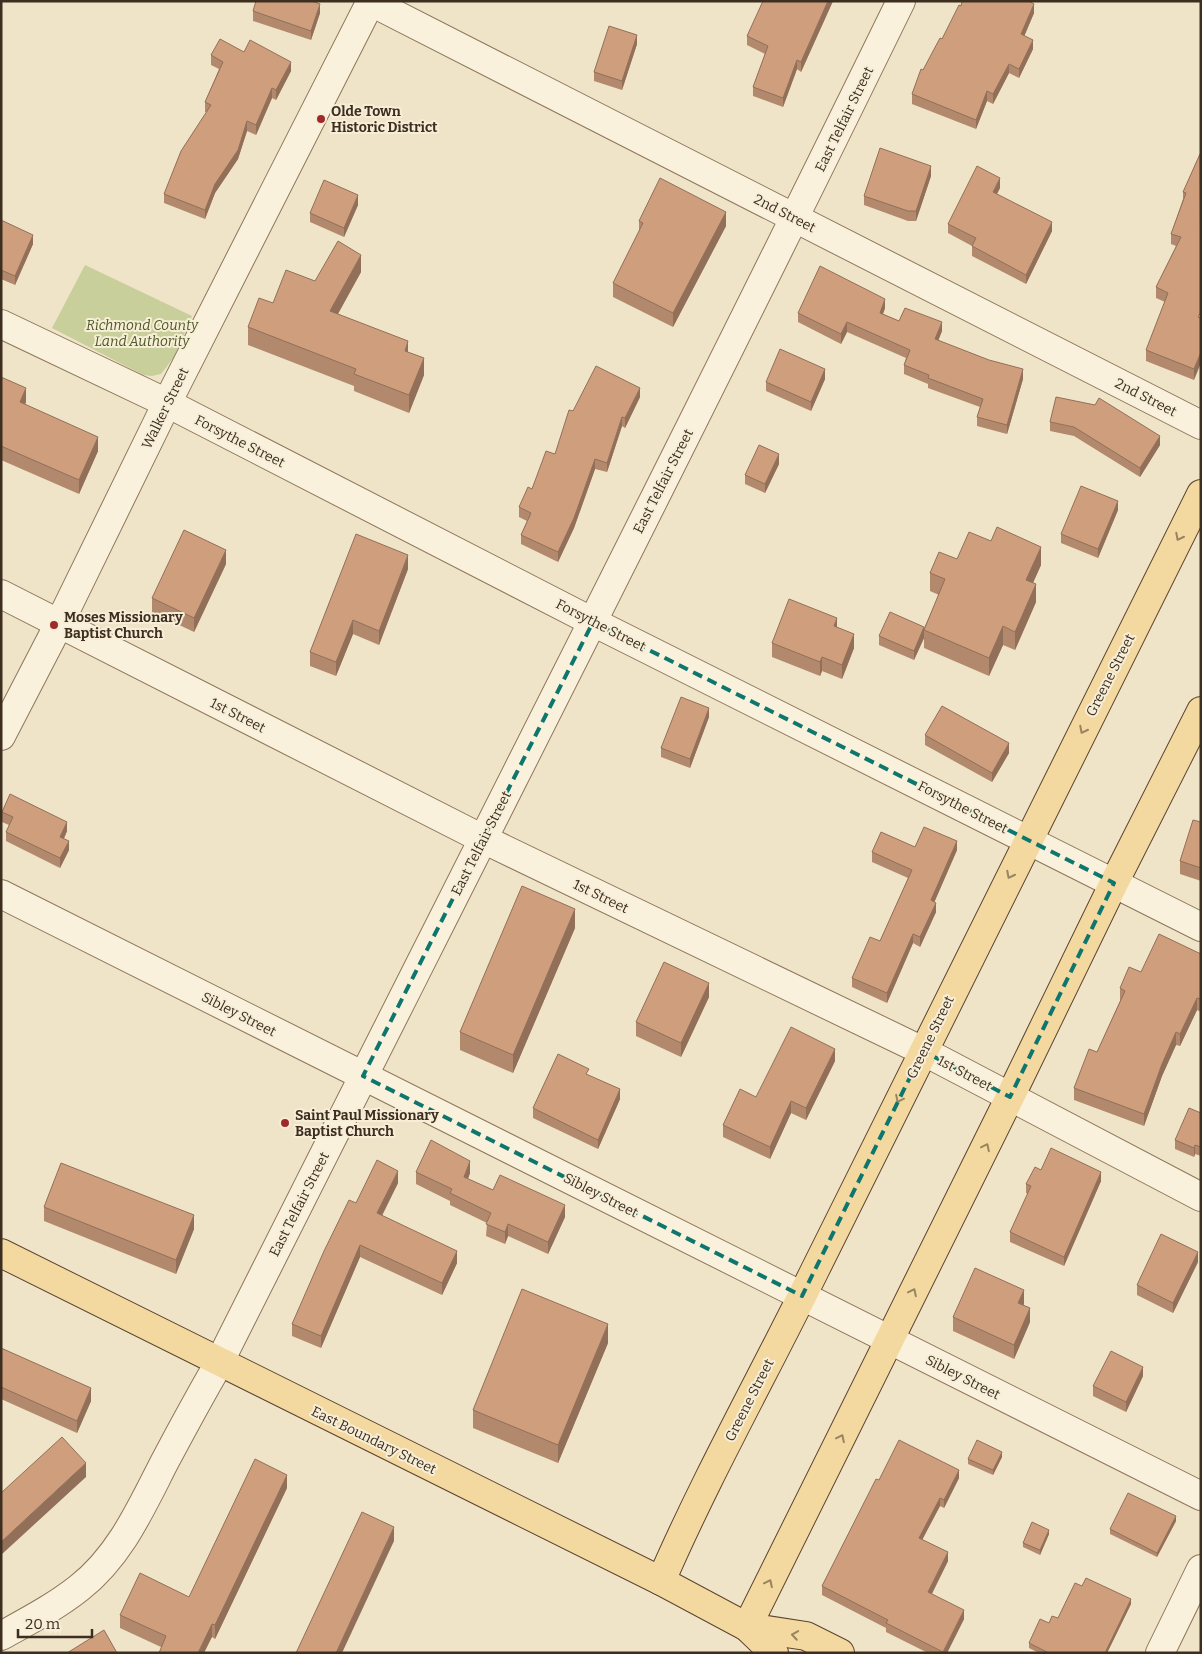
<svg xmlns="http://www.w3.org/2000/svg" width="1202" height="1654" viewBox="0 0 1202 1654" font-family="Bitter,serif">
<rect width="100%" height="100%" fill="#f0e4c8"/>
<path fill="#c9cf9b" d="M85,265L192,316L174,357L161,374L152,376L143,375L52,328Z"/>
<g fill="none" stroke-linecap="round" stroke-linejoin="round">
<g stroke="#8d765c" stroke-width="30">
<g id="minor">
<path d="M369,1L1201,425"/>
<path d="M1,324L167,403L593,622L1201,927"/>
<path d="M1,594L483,839L923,1051L1201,1197"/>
<path d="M1,736L59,624L167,403L371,1"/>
<path d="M1,894L1201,1496"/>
<path d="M1,1636C28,1621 55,1607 79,1588C120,1556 141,1508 164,1463C182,1429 200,1396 219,1363C447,909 678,457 901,1"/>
<path d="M1160,1653L1201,1569"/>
</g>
</g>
<g stroke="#5b4430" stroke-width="30">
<g id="major">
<path d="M1,1253L661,1581L747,1627L774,1653"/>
<path d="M661,1581C707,1475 764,1374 815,1270C942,1010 1072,752 1201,494"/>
<path d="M747,1627L1010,1097L1114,883L1201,711"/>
<path d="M747,1627L806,1636L840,1653"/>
</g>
</g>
<use href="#minor" stroke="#faf1dc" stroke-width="28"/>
<use href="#major" stroke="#f3d9a0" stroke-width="28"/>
</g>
<g fill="#b2896c">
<path d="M833,1L801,72L797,69L783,107L753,96V87L765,54L747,45V36Z"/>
<path d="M961,6L1034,13L1024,36L1033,49L1019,78L1009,73L993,104L987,101L976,129L912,104V94L923,70L942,39Z"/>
<path d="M253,11L320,13L311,40L253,21Z"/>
<path d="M637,44L622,90L594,81V72Z"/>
<path d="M244,52L291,71L276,100L272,98L256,135L247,131L238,159L215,193L205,219L164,203V194L207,112H205V102L219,69L211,65V55Z"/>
<path d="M1200,154L1194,380L1146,361V350L1165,302L1156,298V287L1176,246L1171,244V234L1183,199V192Z"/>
<path d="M931,176L916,221H908L864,205V196Z"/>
<path d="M1000,188L997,194L1052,231L1026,284L972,256V246L948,233V224Z"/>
<path d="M358,205L344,237L310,222V213Z"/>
<path d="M1,220L33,244L15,285L1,279Z"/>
<path d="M639,221L726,226L673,327L613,297V283L639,231Z"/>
<path d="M361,272L338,314L408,352L424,375L409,413L354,391V386L248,345V327L273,303L315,281Z"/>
<path d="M885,308L883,314L899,321L942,331L938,340L1023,379L1007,434L977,426V417L980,407L928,388V384L904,374V365L906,358L847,332L841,344L798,322V313Z"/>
<path d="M1,377L26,402L25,404L98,451L79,494L1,460Z"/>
<path d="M825,379L811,411L766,391V382Z"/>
<path d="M640,397L625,428L622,426L607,472L595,469L574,528L558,562L521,544V535L527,521L519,517V507L555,454L573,411Z"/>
<path d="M1050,422L1160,445L1140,477L1074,436L1050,431Z"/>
<path d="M779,464L765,493L745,484V475Z"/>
<path d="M1118,510L1098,558L1061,543V534Z"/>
<path d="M957,559L1041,565L1033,583L1036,602L1015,650L1003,645L989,676L924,648V638L914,660L879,645V636L924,628L939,595L930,591V573Z"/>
<path d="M226,564L194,632L152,612V598Z"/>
<path d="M408,569L379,645L353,634L336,676L310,666V652Z"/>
<path d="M837,627L854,648L842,679L822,671L820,676L772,657V643Z"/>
<path d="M709,717L690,768L661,757V748Z"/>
<path d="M925,735L1009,753L992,782L925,745Z"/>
<path d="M2,812L67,831L64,839L69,850L60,868L6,841V832L9,825L2,822Z"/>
<path d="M1201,822V881L1180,874V861Z"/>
<path d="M915,847L957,850L934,902L936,912L920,947L913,943L887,1003L852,987V978L880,941L908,878L872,862V852Z"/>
<path d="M575,928L513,1073L460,1050V1032Z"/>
<path d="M1201,954V1012L1197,1010L1180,1046L1176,1045L1162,1076L1144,1126L1074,1100V1088L1097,1052L1120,1001V988L1141,972Z"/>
<path d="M709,997L681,1057L636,1036V1022Z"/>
<path d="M835,1061L806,1120L791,1113L770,1159L723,1137V1125L756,1097Z"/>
<path d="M620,1099L598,1149L533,1118V1108Z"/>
<path d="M1201,1113V1156L1195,1154L1194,1157L1175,1149V1140Z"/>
<path d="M1041,1170L1101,1181L1064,1266L1010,1242V1232L1028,1194L1026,1193V1184Z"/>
<path d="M416,1172L470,1173L468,1179L493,1190L565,1217L548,1254L508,1236L505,1244L486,1236L487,1223L450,1205V1201L416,1184Z"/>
<path d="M398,1183L382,1216L457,1263L442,1295L360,1257L321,1348L292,1336V1324L356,1203Z"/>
<path d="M44,1207L194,1229L176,1274L44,1221Z"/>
<path d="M1198,1262L1173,1313L1137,1295V1285Z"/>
<path d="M1024,1304L1023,1305L1030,1322L1014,1359L953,1331V1317Z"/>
<path d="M608,1343L558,1463L473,1428V1410Z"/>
<path d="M1,1348L91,1401L77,1433L1,1399Z"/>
<path d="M1143,1376L1126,1412L1093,1396V1386Z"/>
<path d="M1002,1457L993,1475L968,1464V1459Z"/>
<path d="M959,1478L944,1508L940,1506L922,1539L948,1561L932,1594L964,1619L947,1653H928L886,1632V1628L822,1595V1586L879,1480Z"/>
<path d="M287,1488L215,1639L212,1637L161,1647L120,1628V1615L189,1597Z"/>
<path d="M1176,1521L1157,1557L1110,1534V1529Z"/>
<path d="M1049,1534L1040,1555L1023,1547V1543Z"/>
<path d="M1082,1586L1131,1604L1107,1653H1039L1029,1648V1643L1049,1623L1058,1618Z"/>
</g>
<g fill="#916f58">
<path d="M828,1H833L801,72V62Z"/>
<path d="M320,4V13L311,40V31Z"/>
<path d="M1034,4V13L1021,44V34Z"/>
<path d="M637,35V44L622,90V81Z"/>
<path d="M1033,40V49L1019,78V69Z"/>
<path d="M797,60V69L783,107V98Z"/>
<path d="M291,62V71L276,100V90Z"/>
<path d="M1009,64V73L993,104V94Z"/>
<path d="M272,88V98L256,135V125Z"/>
<path d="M987,91V101L976,129V120Z"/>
<path d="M247,121V131L238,159L215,193L205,219V210L215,184Z"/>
<path d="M931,166V176L916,221V211Z"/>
<path d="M1000,178V188L993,201V192Z"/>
<path d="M358,195V205L344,237V228Z"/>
<path d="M726,212V226L673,327V313Z"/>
<path d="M1052,222V231L1026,284V275Z"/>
<path d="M33,235V244L15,285V276Z"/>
<path d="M361,255V272L330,328V311Z"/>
<path d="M885,299V308L880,322V313Z"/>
<path d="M847,322V332L841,344V334Z"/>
<path d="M942,322V331L935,349V339Z"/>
<path d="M408,341V359L405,351Z"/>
<path d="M1201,352V363L1194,380V369Z"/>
<path d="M424,358V375L409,413V395Z"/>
<path d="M825,369V379L811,411V402Z"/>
<path d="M1023,369V379L1007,434V425Z"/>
<path d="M26,388V402L20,416V402Z"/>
<path d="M640,388V397L625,428V418Z"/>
<path d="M622,417V426L607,472V463Z"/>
<path d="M1160,436V445L1140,477V468Z"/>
<path d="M98,437V451L79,494V480Z"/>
<path d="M779,454V464L765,493V484Z"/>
<path d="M595,459V469L574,528L558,562V552Z"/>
<path d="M1118,501V510L1098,558V549Z"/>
<path d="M1041,547V565L1026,598V580Z"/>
<path d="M226,550V564L194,632V618Z"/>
<path d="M408,555V569L379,645V631Z"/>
<path d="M1036,584V602L1015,650V632Z"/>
<path d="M837,618V632L834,626Z"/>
<path d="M353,620V634L336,676V662Z"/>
<path d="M1003,626V645L989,676V658Z"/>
<path d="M924,627V638L914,660V651Z"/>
<path d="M854,634V648L842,679V665Z"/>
<path d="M822,657V671L820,676V662Z"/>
<path d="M709,708V717L690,768V759Z"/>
<path d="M1009,743V753L992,782V773Z"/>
<path d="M67,822V831L60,846V837Z"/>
<path d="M69,841V850L60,868V858Z"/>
<path d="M957,841V850L931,910V900Z"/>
<path d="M936,903V912L920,947V937Z"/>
<path d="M575,909V928L513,1073V1055Z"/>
<path d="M913,934V943L887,1003V993Z"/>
<path d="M709,983V997L681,1057V1043Z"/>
<path d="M1197,998V1010L1180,1046V1034Z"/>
<path d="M1176,1032V1045L1162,1076L1144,1126V1114L1162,1064Z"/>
<path d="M835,1049V1061L806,1120V1108Z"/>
<path d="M620,1089V1099L598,1149V1140Z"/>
<path d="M791,1101V1113L770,1159V1147Z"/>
<path d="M1195,1145V1154L1194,1157V1148Z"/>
<path d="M470,1161V1173L464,1189V1177Z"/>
<path d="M398,1171V1183L377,1225V1213Z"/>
<path d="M1101,1172V1181L1064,1266V1257Z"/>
<path d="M565,1205V1217L548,1254V1242Z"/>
<path d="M194,1215V1229L176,1274V1260Z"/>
<path d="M508,1224V1236L505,1244V1232Z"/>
<path d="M360,1245V1257L321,1348V1336Z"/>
<path d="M457,1251V1263L442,1295V1283Z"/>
<path d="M1198,1252V1262L1173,1313V1303Z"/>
<path d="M1024,1290V1304L1018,1317V1303Z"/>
<path d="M1030,1308V1322L1014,1359V1345Z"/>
<path d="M608,1324V1343L558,1463V1445Z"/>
<path d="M1143,1367V1376L1126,1412V1402Z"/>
<path d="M91,1388V1401L77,1433V1421Z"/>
<path d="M1002,1452V1457L993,1475V1470Z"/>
<path d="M86,1463V1477L1,1555V1542Z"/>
<path d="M959,1470V1478L944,1508V1500Z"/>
<path d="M287,1475V1488L215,1639V1625Z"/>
<path d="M940,1498V1506L919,1546V1538Z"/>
<path d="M1176,1516V1521L1157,1557V1553Z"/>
<path d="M394,1527V1541L342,1653H336Z"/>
<path d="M1049,1530V1534L1040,1555V1550Z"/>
<path d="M948,1552V1561L928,1601V1592Z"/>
<path d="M1131,1599V1604L1107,1653H1105Z"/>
<path d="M964,1610V1619L947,1653H943Z"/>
<path d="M212,1624V1637L204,1653H198Z"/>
</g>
<g fill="#cf9f7d" stroke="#916f58">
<path d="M256,1H312L320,4L311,31L253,11Z"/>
<path d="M763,1H828L801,62L797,60L783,98L753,87L768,46L747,36Z"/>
<path d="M962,1H1029L1034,4L1021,34L1033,40L1019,69L1009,64L993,94L987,91L976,120L912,94L921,69L923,70L940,38L942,39L959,5L961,6Z"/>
<path d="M609,26L637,35L622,81L594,72Z"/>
<path d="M220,39L244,52L250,40L291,62L276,90L272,88L256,125L247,121L238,150L215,184L205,210L164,194L181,151L211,105L205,102L223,62L211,55Z"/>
<path d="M880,148L931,166L916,211H908L864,196Z"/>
<path d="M1200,154L1201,312L1198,317L1201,318V352L1194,369L1146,350L1168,293L1156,287L1181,237L1171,234L1186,193L1183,192Z"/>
<path d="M977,166L1000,178L993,192L1052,222L1026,275L972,246L976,238L948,224Z"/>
<path d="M660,178L726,212L673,313L613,283L643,223L639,221Z"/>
<path d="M324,180L358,195L344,228L310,213Z"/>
<path d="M1,220L33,235L15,276L1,270Z"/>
<path d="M338,241L361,255L330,311L408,341L405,351L424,358L409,395L354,374L356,369L248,327L259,298L273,303L286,270L315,281Z"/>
<path d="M820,266L885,299L880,313L899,321L905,308L942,322L935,339L989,360L1023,369L1007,425L977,417L983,399L928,378L929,375L904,365L910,350L847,322L841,334L798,313Z"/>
<path d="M780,349L825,369L811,402L766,382Z"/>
<path d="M596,366L640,388L625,418L622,417L607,463L595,459L574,518L558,552L521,535L531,513L519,507L528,487L532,489L546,451L555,454L569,410L573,411Z"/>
<path d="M1,377L26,388L20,402L98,437L79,480L1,446Z"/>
<path d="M1056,397L1095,405L1099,398L1160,436L1140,468L1074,427L1050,422Z"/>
<path d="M759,445L779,454L765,484L745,475Z"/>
<path d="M1081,486L1118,501L1098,549L1061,534Z"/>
<path d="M997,527L1041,547L1026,580L1036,584L1015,632L1003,626L989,658L924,630L945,579L930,573L939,552L957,559L969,532L991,541Z"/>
<path d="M184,530L226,550L194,618L152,598Z"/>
<path d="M356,534L408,555L379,631L353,620L336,662L310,652Z"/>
<path d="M789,599L837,618L834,626L854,634L842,665L822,657L820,662L772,643Z"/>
<path d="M890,612L924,627L914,651L879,636Z"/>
<path d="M681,697L709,708L690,759L661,748Z"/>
<path d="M942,706L1009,743L992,773L925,735Z"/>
<path d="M10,794L67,822L60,837L69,841L60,858L6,832L13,817L2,812Z"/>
<path d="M1193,820L1201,822V868L1180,861Z"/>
<path d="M924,827L957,841L931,900L936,903L920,937L913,934L887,993L852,978L870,937L880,941L912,870L872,852L881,832L915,847Z"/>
<path d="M522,886L575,909L513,1055L460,1032Z"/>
<path d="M1159,934L1201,954V999L1197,998L1180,1034L1176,1032L1162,1064L1144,1114L1074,1088L1089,1049L1097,1052L1125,991L1120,988L1129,967L1141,972Z"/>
<path d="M664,962L709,983L681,1043L636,1022Z"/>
<path d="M791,1027L835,1049L806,1108L791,1101L770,1147L723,1125L740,1089L756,1097Z"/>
<path d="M558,1054L589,1069L586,1074L620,1089L598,1140L533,1108Z"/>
<path d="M1189,1108L1201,1113V1147L1195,1145L1194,1148L1175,1140Z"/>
<path d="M431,1140L470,1161L464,1177L493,1190L500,1175L565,1205L548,1242L508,1224L505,1232L486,1224L491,1213L450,1193L452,1189L416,1172Z"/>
<path d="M1051,1148L1101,1172L1064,1257L1010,1232L1031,1186L1026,1184L1035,1167L1041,1170Z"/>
<path d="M377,1160L398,1171L377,1213L457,1251L442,1283L360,1245L321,1336L292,1324L324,1251L349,1200L356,1203Z"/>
<path d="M61,1163L194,1215L176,1260L44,1207Z"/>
<path d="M1161,1234L1198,1252L1173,1303L1137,1285Z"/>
<path d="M975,1268L1024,1290L1018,1303L1030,1308L1014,1345L953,1317Z"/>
<path d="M522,1289L608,1324L558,1445L473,1410Z"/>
<path d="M1,1348L91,1388L77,1421L1,1387Z"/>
<path d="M1111,1351L1143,1367L1126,1402L1093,1386Z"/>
<path d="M62,1437L86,1463L1,1542V1493Z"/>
<path d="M899,1440L959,1470L944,1500L940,1498L919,1538L948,1552L928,1592L964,1610L943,1652L886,1623L888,1620L822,1586L876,1479L879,1480Z"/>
<path d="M977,1440L1002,1452L993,1470L968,1459Z"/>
<path d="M255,1459L287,1475L215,1625L212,1624L198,1653H159L166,1636L120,1615L140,1573L189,1597Z"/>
<path d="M1128,1493L1176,1516L1157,1553L1110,1529Z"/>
<path d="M362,1512L394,1527L336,1653H296Z"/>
<path d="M1032,1522L1049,1530L1040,1550L1023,1543Z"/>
<path d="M1086,1578L1131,1599L1105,1653H1049L1029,1643L1040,1619L1049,1623L1052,1616L1058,1618L1075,1583L1082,1586Z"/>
<path d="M104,1630L117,1653H67Z"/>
</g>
<defs><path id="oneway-chevron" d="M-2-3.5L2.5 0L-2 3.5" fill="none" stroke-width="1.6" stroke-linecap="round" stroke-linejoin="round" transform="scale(1.25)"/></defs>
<g stroke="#988460">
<use href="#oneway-chevron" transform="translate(1179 537) rotate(117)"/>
<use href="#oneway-chevron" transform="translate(1083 730) rotate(117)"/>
<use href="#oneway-chevron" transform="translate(1010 875) rotate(117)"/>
<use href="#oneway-chevron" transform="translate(899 1099) rotate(116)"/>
<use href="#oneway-chevron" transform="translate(986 1147) rotate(-64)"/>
<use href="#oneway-chevron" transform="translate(913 1292) rotate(-64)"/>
<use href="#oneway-chevron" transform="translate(841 1438) rotate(-64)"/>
<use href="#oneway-chevron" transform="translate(769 1583) rotate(-64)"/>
<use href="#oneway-chevron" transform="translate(795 1635) rotate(-171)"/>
</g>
<path fill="none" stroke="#0f766e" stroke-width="4" stroke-dasharray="10 6" stroke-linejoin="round" d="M593,622L1114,883L1010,1097L923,1051L802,1296L363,1076Z"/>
<g fill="#9e2a2b" stroke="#f7eed8" stroke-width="2">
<circle cx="321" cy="119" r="5"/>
<circle cx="54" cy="625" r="5"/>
<circle cx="285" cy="1123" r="5"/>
</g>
<g text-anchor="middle" stroke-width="4" stroke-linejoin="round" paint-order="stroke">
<g font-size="14" font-weight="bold" fill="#3d2e20" stroke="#f7eed8" text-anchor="start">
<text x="331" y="116">Olde Town<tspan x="331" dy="16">Historic District</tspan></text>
<text x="64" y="622">Moses Missionary<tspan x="64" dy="16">Baptist Church</tspan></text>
<text x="295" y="1120">Saint Paul Missionary<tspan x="295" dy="16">Baptist Church</tspan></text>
</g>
<g font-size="14" fill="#3d2e20" stroke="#f7eed8">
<text transform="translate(844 119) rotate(-64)" y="5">East Telfair Street</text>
<text transform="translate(785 213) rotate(27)" y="5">2nd Street</text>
<text transform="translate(1146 397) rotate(27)" y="5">2nd Street</text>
<text transform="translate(165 408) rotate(-64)" y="5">Walker Street</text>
<text transform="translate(240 441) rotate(27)" y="5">Forsythe Street</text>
<text transform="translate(663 481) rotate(-63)" y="5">East Telfair Street</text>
<text transform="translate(601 625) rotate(27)" y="5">Forsythe Street</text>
<text transform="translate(1110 675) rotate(-63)" y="5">Greene Street</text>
<text transform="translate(238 715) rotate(27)" y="5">1st Street</text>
<text transform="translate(963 807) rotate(27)" y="5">Forsythe Street</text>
<text transform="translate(481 843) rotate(-63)" y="5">East Telfair Street</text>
<text transform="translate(601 896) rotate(26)" y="5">1st Street</text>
<text transform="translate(239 1014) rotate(27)" y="5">Sibley Street</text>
<text transform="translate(930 1037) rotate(-64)" y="5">Greene Street</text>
<text transform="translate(965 1073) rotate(28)" y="5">1st Street</text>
<text transform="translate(601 1195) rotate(27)" y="5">Sibley Street</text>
<text transform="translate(299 1204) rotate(-63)" y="5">East Telfair Street</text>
<text transform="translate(963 1377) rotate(27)" y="5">Sibley Street</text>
<text transform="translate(749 1400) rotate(-63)" y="5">Greene Street</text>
<text transform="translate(374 1440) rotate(26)" y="5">East Boundary Street</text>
</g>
<g font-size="14" font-style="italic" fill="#4d5a26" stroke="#f7eed8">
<text x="142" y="330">Richmond County<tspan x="142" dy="16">Land Authority</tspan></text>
</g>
</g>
<rect width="1202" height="1654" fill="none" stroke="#3d2e20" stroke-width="5"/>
<path d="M18 1629v8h74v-8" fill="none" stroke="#3d2e20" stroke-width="2.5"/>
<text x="25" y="1629" font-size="15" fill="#3d2e20" stroke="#f7eed8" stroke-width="4" paint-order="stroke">20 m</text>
</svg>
